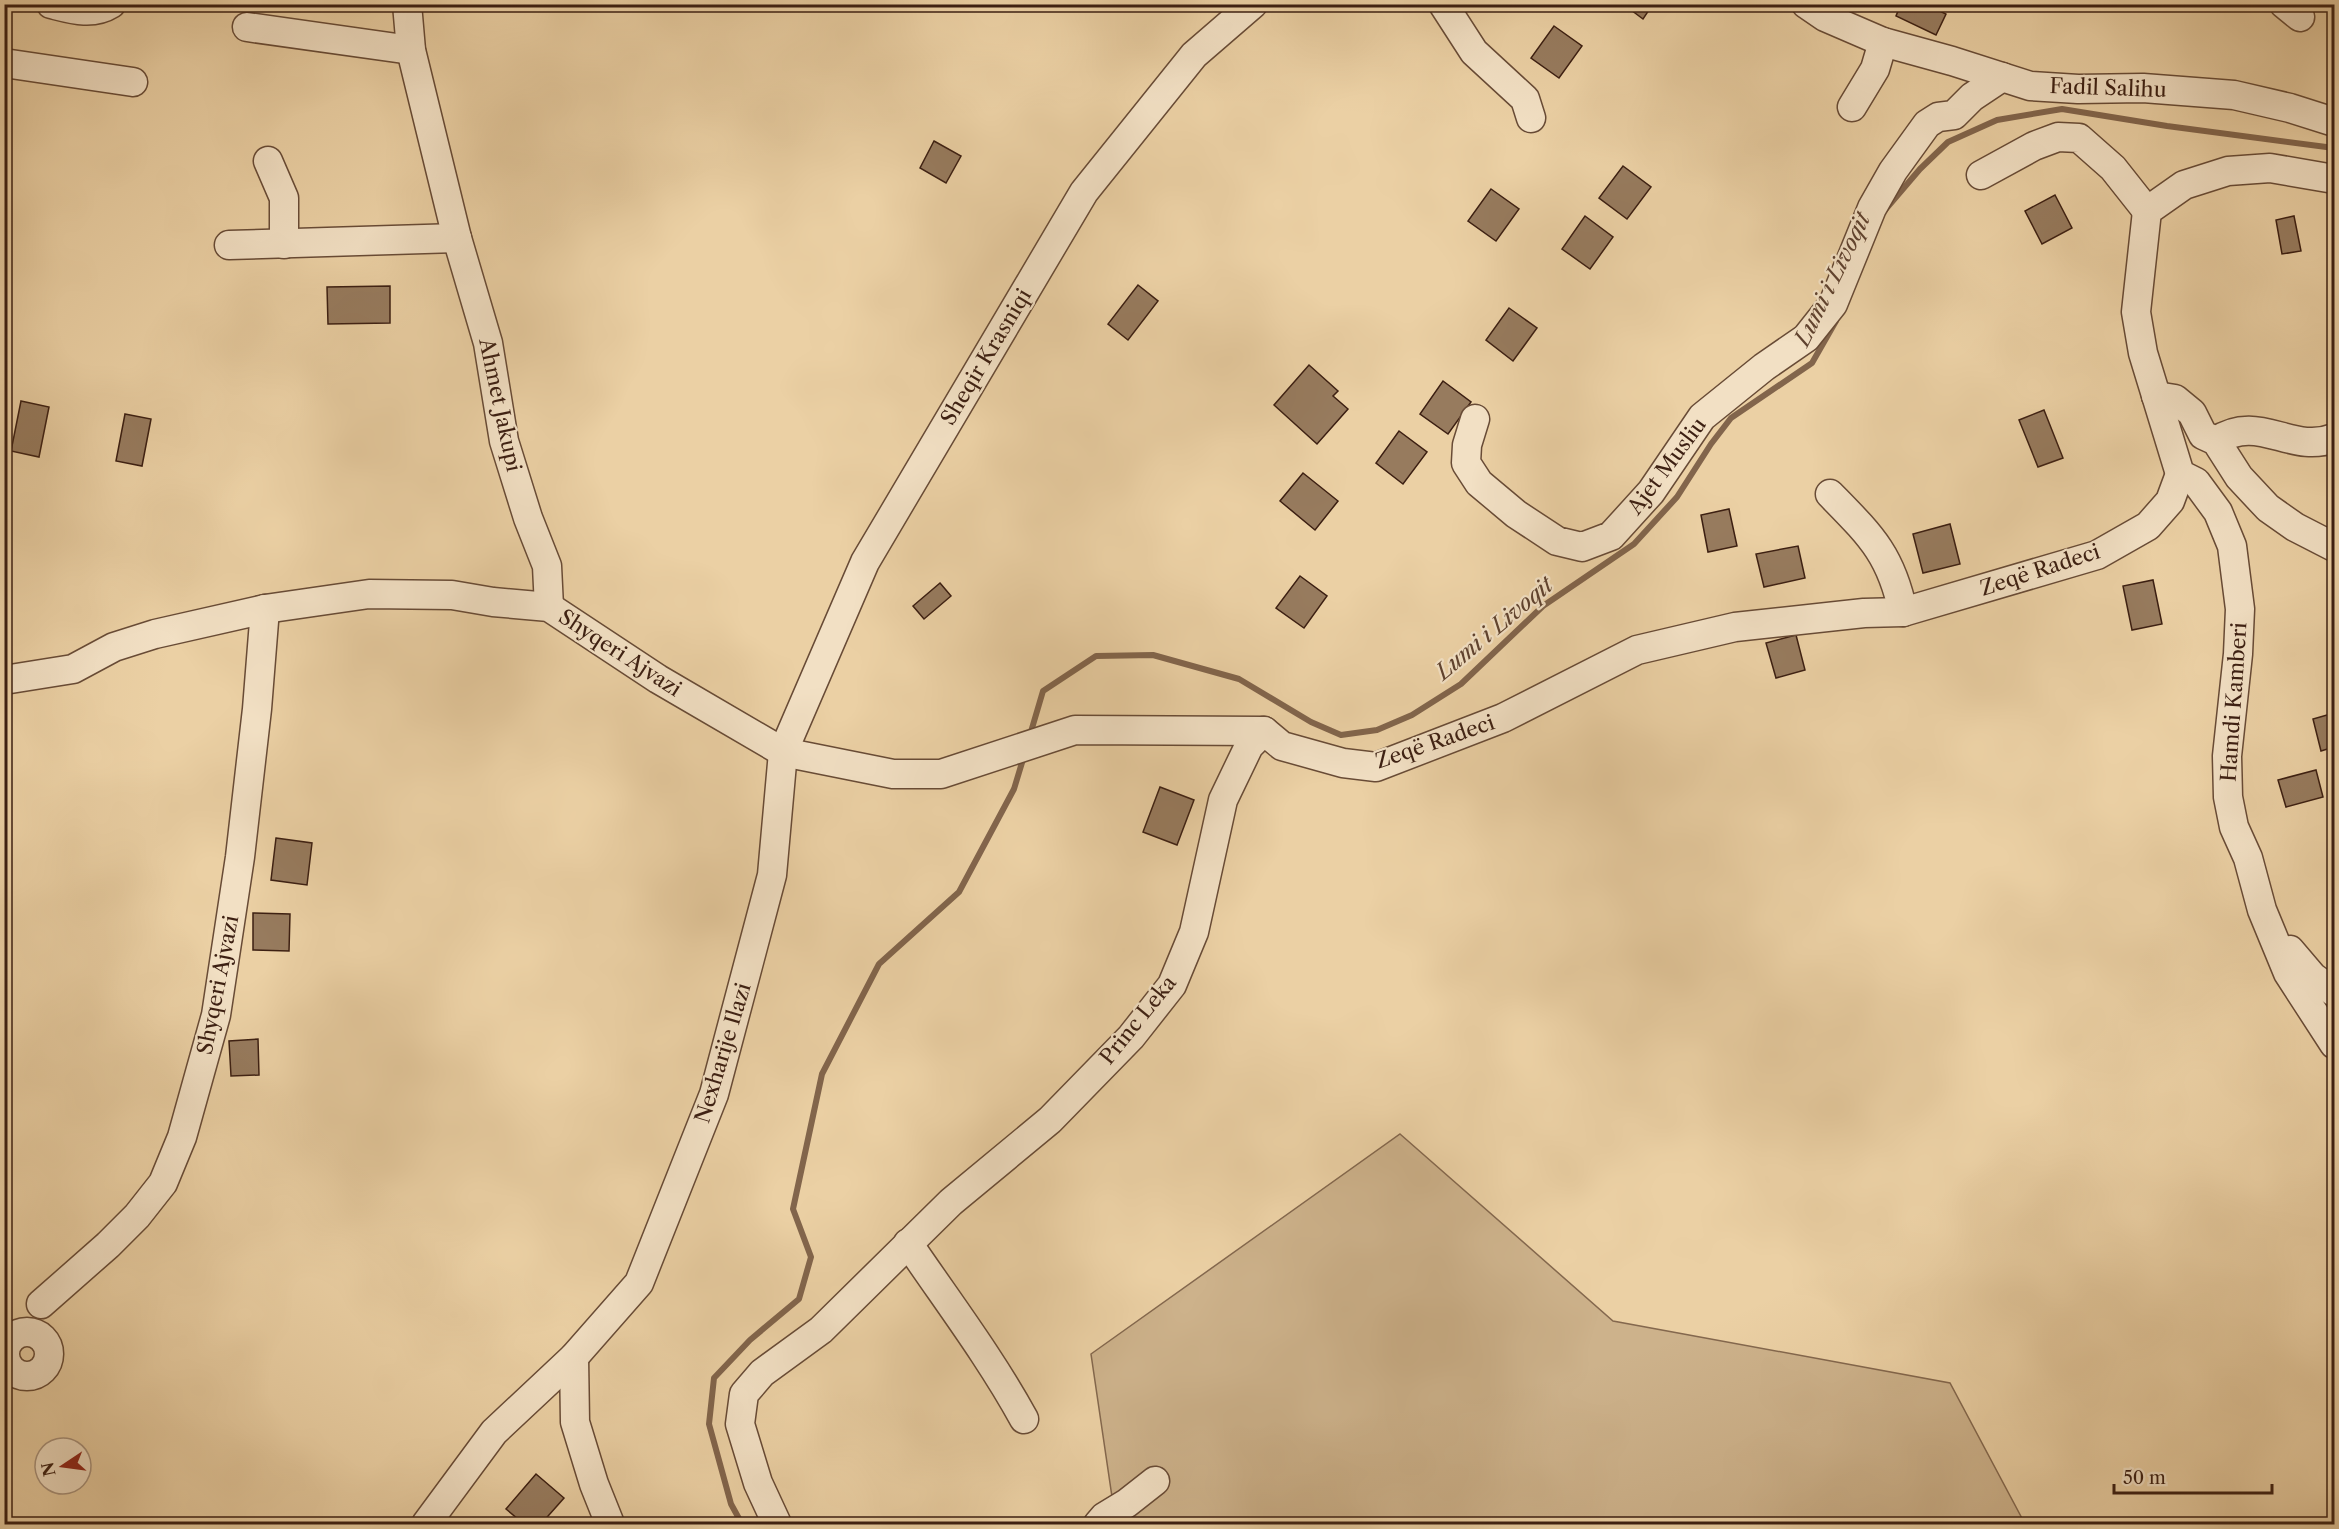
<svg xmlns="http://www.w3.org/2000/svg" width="2339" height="1529" viewBox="0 0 2339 1529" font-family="'Libre Caslon Text',serif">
<rect width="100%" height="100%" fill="#ebd0a4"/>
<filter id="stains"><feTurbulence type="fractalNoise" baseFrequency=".00333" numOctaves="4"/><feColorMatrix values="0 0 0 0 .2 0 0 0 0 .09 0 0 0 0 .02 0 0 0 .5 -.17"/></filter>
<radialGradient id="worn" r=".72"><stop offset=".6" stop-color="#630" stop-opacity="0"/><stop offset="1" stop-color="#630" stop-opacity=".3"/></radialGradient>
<path fill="#cdb28b" stroke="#84684e" stroke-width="1.5" d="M1400,1134L1613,1321L1950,1383L2025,1524H1116L1091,1354Z"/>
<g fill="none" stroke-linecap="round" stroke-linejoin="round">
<g stroke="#82654c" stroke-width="6">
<path d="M1885,210L1920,169L1948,142L1997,120L2062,109L2167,126L2334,148"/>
<path d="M1030,735L1043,691L1096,656L1153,655L1239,679L1311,722L1341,735L1377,730L1412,715L1461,684L1543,606L1634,544L1677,497L1711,444L1731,418L1812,363L1836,321"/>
<path d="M742,1524L731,1504L709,1424L714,1378L750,1340L799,1299L811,1257L793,1209L822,1074L879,964L959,892L1014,789L1024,756"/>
</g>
</g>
<g fill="#977b5e" stroke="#3c1f12" stroke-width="1.5">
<path d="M1623,4H1653L1643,19Z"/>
<path d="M1901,4H1925L1946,14L1936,35L1896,16Z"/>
<path d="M1554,26L1582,46L1559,78L1531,58Z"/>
<path d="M934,141L961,156L946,183L920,168Z"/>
<path d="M1623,166L1651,187L1627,219L1599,198Z"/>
<path d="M1491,189L1519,209L1496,241L1468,221Z"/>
<path d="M2055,195L2072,228L2042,244L2025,211Z"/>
<path d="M1585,216L1613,237L1590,269L1562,249Z"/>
<path d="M2294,216L2301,251L2282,254L2276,220Z"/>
<path d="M1138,285L1158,301L1128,340L1108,324Z"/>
<path d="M390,286V323L328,324L327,287Z"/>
<path d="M1509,308L1537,328L1513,361L1486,340Z"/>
<path d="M1309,365L1338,391L1333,396L1348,409L1317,444L1274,405Z"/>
<path d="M1443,381L1471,402L1448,434L1420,414Z"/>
<path d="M21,401L49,407L39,457L11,451Z"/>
<path d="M2044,410L2063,458L2038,467L2019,420Z"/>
<path d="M125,414L151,419L142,466L116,461Z"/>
<path d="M1399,431L1427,452L1403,484L1376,463Z"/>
<path d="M1303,473L1338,501L1315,530L1280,501Z"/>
<path d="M1729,509L1737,546L1708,552L1701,515Z"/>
<path d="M1950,524L1960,564L1923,573L1913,534Z"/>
<path d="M1798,546L1805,578L1764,587L1756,554Z"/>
<path d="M1300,576L1327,596L1304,628L1276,608Z"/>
<path d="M2153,580L2162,624L2132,630L2123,586Z"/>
<path d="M940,583L951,596L924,619L913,606Z"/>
<path d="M1796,635L1805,670L1776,678L1766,643Z"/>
<path d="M2334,713V747L2321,751L2313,719Z"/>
<path d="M2316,770L2323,797L2286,807L2278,780Z"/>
<path d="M1160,787L1194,800L1177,845L1143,832Z"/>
<path d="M276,838L312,843L307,885L271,880Z"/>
<path d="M253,913L290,914L289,951L253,950Z"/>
<path d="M258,1039L259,1075L231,1076L229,1041Z"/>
<path d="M536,1474L564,1498L541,1524H524L506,1509Z"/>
</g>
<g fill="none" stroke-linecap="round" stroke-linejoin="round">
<g stroke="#684b36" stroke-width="31">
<g id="minor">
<path d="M51,4C71,9 92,16 111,4"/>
<path d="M407,4L411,50L457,238L488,343L504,441L528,518L547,566L549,607"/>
<path d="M1443,4L1474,52L1525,99L1531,118"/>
<path d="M1806,4L1825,17L1883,42L1952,61L2030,86L2078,89L2143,88L2234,95L2290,108L2334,122"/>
<path d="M2284,4L2300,17"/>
<path d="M247,27L411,50"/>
<path d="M4,63L133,82"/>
<path d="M1852,107L1875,69L1883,42"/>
<path d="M268,161L284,198V244"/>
<path d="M1981,175L2034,146L2058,137L2079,138L2113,168L2147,211"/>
<path d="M2334,179L2270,168L2228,171L2184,185L2147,211L2136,312L2143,353L2180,474L2196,482L2218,512L2232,546L2240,609L2238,654L2227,756L2228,797L2234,827L2248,858L2262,910L2288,973L2334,1044"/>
<path d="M229,245L457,238"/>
<path d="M2156,396L2175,399L2192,413L2203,435L2216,441L2239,477L2268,508L2295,527L2334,547"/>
<path d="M1475,419L1467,445L1466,463L1479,483L1516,514L1557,541L1582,547L1611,536L1651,492L1702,417L1764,367L1806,338L1833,304L1872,208L1893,171L1927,124L1938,117L1954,115L1972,97L2002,77"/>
<path d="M2216,441C2259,412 2291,455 2334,438"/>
<path d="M1830,494C1870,535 1891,554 1903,612"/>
<path d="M4,680L73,669L114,647L155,634L265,609L369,594L452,595L493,602L549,607L658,679L783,752L893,774H941L1075,730L1264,731L1282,746L1343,763L1376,767L1503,718L1637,650L1735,627L1864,613L1903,612L2097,555L2148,526L2170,501L2180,474"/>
<path d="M2290,950L2313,977L2334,992"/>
<path d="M908,1243C948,1302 990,1357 1024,1419"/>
<path d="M41,1304L108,1245L137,1216L163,1183L182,1137L216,1015L240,857L257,709L265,609"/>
<circle cx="27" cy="1354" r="22"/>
<path d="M574,1357L575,1422L594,1484L610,1524"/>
<path d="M426,1524L494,1432L574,1357L639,1283L714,1094L772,875L783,752L865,562L1084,192L1194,55L1253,4"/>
<path d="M777,1524L758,1483L740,1424L744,1394L762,1373L821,1330L951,1202L1050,1120L1131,1037L1172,985L1194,932L1223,800L1249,746L1264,731"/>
<path d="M1098,1524L1104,1517L1127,1503L1155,1481"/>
</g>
</g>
<use href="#minor" stroke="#f2e0c4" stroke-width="28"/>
</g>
<g text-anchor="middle" stroke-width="4.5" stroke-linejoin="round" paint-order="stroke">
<g font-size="21" fill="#3c1f12" stroke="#f2e0c4">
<text transform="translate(2108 88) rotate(2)" y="7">Fadil Salihu</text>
<text transform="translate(986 357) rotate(-59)" y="7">Sheqir Krasniqi</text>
<text transform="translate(500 405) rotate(78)" y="7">Ahmet Jakupi</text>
<text transform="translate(1667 466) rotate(-53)" y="7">Ajet Musliu</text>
<text transform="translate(2040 570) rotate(-18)" y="7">Zeqë Radeci</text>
<text transform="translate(620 653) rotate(33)" y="7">Shyqeri Ajvazi</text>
<text transform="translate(2234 702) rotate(-86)" y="7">Hamdi Kamberi</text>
<text transform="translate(1435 742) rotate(-19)" y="7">Zeqë Radeci</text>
<text transform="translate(218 985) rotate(-79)" y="7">Shyqeri Ajvazi</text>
<text transform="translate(1138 1020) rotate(-51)" y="7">Princ Leka</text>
<text transform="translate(723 1053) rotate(-73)" y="7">Nexharije Ilazi</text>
</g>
<g font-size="22" font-style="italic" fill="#5f422f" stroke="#f2e0c4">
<text transform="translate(1832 279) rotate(-64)" y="8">Lumi i Livoqit</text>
<text transform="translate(1494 628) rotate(-40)" y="8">Lumi i Livoqit</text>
</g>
</g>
<rect width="2339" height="1529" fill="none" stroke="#ebd0a4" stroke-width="24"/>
<rect x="6" y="6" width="2327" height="1517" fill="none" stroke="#3c1f12" stroke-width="3"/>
<rect x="12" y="12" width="2315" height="1505" fill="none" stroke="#3c1f12" stroke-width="1.5"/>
<g transform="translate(63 1466) rotate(257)"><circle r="28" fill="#f2e0c4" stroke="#a9937d" stroke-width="1.5"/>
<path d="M0-4.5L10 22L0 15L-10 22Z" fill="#8f2418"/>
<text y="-9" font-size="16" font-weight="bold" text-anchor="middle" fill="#3c1f12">N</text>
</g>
<path d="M2114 1484v9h158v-9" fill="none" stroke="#3c1f12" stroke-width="3"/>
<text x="2123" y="1484" font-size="18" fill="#3c1f12" stroke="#f2e0c4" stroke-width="4.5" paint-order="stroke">50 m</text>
<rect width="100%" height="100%" filter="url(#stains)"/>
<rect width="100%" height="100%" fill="url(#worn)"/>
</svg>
